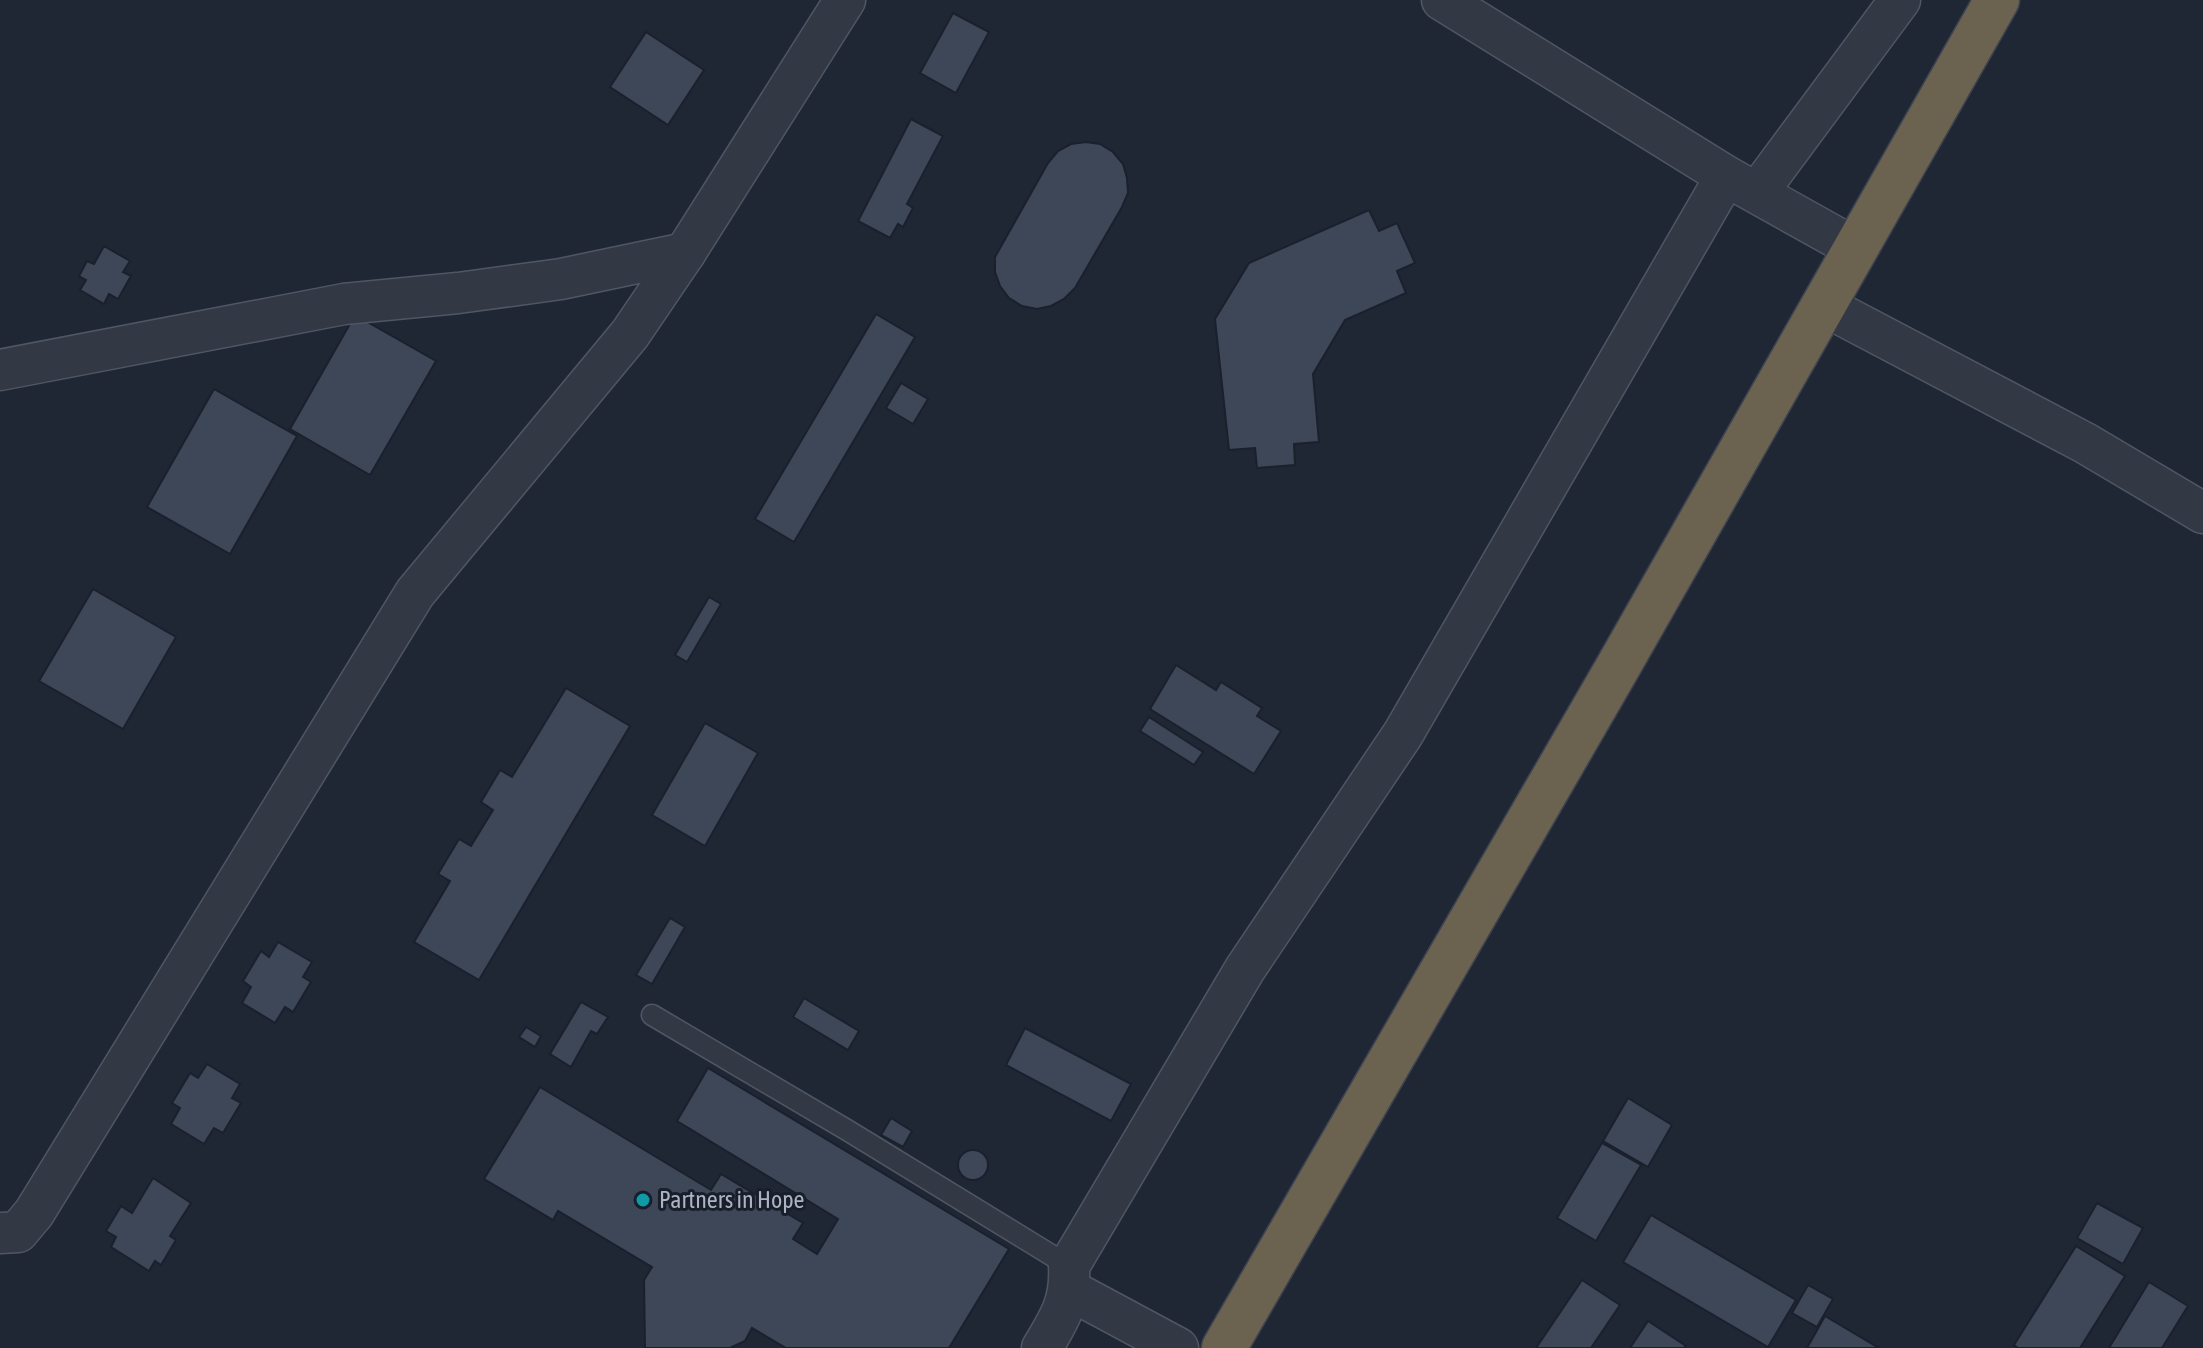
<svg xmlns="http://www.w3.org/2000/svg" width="2203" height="1348" viewBox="0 0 2203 1348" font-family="'Asap Condensed',sans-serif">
<rect width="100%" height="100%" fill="#1f2735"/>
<g fill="#3d4758" stroke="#1a202c" stroke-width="2">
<path d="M953,13L989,32L956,93L920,73Z"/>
<path d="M646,32L704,70L668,125L610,87Z"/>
<path d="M911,119L943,136L907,204L913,208L903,227L898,224L890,238L858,221Z"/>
<path d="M1086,142L1100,144L1113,152L1123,164L1127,178L1128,193L1122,207L1075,288L1064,299L1051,306L1037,309L1022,306L1009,298L1000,286L995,272V257L1048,163L1058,151L1071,144Z"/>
<path d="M1369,210L1379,231L1397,223L1415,263L1397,271L1406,293L1345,320L1313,374L1319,442L1294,444L1295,465L1257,468L1255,448L1229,450L1215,319L1249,263Z"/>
<path d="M104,246L130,261L123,272L131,276L118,299L109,294L104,304L80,290L86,280L79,276L87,261L94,264Z"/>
<path d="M876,314L915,337L794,542L755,519Z"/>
<path d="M355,315L436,361L370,475L290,429Z"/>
<path d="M901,383L928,399L913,424L886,408Z"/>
<path d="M214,389L297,436L230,554L147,507Z"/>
<path d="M93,589L176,637L123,729L39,681Z"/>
<path d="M709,597L721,604L687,662L675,655Z"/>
<path d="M1176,665L1216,690L1221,682L1262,708L1257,716L1281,731L1254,774L1150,709Z"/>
<path d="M566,688L630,726L479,980L414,942L450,881L438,874L459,839L471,846L493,810L481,802L500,770L512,777Z"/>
<path d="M1149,717L1203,752L1194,765L1140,731Z"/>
<path d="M705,723L758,753L705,846L652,815Z"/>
<path d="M670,918L685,927L652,984L636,975Z"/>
<path d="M278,942L312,962L303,977L311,982L293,1012L285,1007L275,1023L242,1003L251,987L243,981L261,951L269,957Z"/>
<path d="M804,998L859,1031L848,1050L793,1017Z"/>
<path d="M581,1002L608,1017L597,1034L591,1031L571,1067L550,1054Z"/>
<path d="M526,1027L541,1036L535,1047L519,1037Z"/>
<path d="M1025,1028L1131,1084L1111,1121L1006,1065Z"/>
<path d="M207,1064L240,1084L232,1098L241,1103L223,1133L214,1128L204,1144L171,1124L180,1108L172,1103L190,1073L198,1078Z"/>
<path d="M708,1068L1009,1249L949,1348H786L752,1328L745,1341L730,1348H645L644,1280L652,1267L558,1211L553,1220L484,1179L540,1087L711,1190L721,1174L803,1223L793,1239L817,1254L838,1219L677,1121Z"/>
<path d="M1628,1098L1672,1125L1648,1167L1603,1141Z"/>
<path d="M891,1118L912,1131L903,1147L881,1135Z"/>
<path d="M1602,1143L1641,1165L1596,1241L1557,1218Z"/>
<circle cx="973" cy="1165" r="15"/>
<path d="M153,1178L191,1203L170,1236L176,1240L161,1265L155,1261L149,1271L111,1247L116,1237L106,1231L121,1206L132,1213Z"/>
<path d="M2097,1203L2143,1228L2123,1264L2077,1238Z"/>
<path d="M1651,1215L1796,1300L1768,1347L1623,1262Z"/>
<path d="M2076,1246L2125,1276L2080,1348H2018L2014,1345Z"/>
<path d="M1582,1280L1620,1305L1591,1348H1536Z"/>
<path d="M2149,1282L2188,1306L2162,1348H2109Z"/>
<path d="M1808,1285L1833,1299L1817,1327L1792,1313Z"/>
<path d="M1825,1316L1879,1348H1807Z"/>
<path d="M1648,1321L1686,1346L1684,1348H1630Z"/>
</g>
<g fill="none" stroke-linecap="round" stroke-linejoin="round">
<g stroke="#505664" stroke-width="23">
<path id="lane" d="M652,1015L847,1130L1069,1266"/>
</g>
<g stroke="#505664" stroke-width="43">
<g id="street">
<path d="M1442,0L1726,176L1855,248"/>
<path d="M1757,193L1900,0"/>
<path d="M1823,305L2085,443L2203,513"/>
<path d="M0,370L344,304L458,293L561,279L685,253"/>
<path d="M0,1233L18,1232L34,1213L415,593L630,334L685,253L845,0"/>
<path d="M1070,1290L1178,1348"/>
<path d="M1042,1348C1060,1318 1071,1301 1069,1266L1245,969L1403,734L1726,176"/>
</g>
</g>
<g stroke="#3d4350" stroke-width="47">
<path id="highway" d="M1224,1348L1619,665L1997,0"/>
</g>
<use href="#lane" stroke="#323945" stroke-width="20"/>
<use href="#street" stroke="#323945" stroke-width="40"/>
<use href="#highway" stroke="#6b624f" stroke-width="44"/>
</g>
<circle fill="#0f9aa8" stroke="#181e2a" stroke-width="3" cx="643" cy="1200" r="8"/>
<g text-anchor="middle" stroke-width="6" stroke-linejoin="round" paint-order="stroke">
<g font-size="24" fill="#acb3c3" stroke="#181e2a" text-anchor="start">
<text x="659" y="1208">Partners in Hope</text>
</g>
</g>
</svg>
